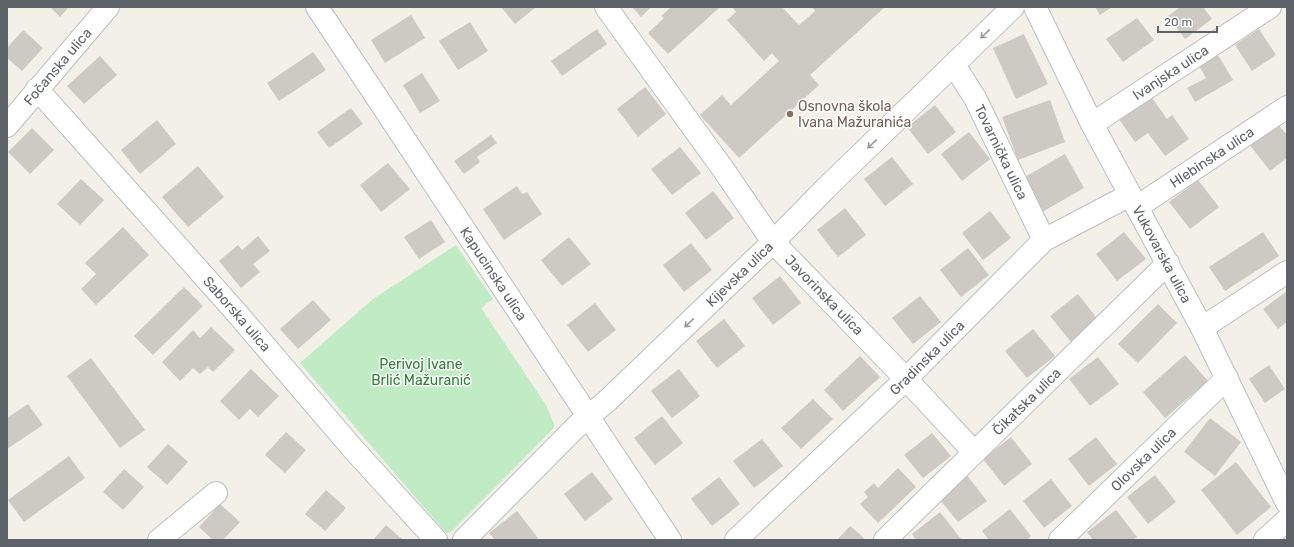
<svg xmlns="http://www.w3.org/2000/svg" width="1294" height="547" viewBox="0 0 1294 547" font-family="Rubik,sans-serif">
<rect width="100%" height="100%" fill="#f2f0e7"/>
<path fill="#c1ebc4" d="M456,245L493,299L481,308L546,405L554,424V428L451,532L446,533L300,363L373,299Z"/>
<g fill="#cdcac4">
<path d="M50,7H69L60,17Z"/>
<path d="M501,7H536L515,24Z"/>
<path d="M632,7H651L641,17Z"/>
<path d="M671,7H720L668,54L648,33L664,18L661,16Z"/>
<path d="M732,7H782L799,25L815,11L812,7H885L810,75L819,85L739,158L700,115L722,95L731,105L779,61L772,53L764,61L727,20L736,12Z"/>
<path d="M1095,7H1112L1100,15Z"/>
<path d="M1180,7H1203L1212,19L1185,39L1168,16Z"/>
<path d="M411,15L425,38L385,63L371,40Z"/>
<path d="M1137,18L1154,40L1123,62L1106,39Z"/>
<path d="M470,22L488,51L458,70L439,41Z"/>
<path d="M597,29L607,44L562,76L551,61Z"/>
<path d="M1259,29L1276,55L1252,71L1235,45Z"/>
<path d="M23,30L43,48L22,71L7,58V48Z"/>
<path d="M1024,34L1048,84L1016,99L993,48Z"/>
<path d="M313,52L326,70L279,101L267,83Z"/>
<path d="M1218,55L1233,80L1195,102L1187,88L1206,78L1199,66Z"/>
<path d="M100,56L117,75L84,104L67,86Z"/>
<path d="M422,73L440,101L420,113L403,85Z"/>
<path d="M645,87L666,114L638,137L617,109Z"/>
<path d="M1150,95L1167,119L1172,115L1189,139L1165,156L1148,133L1135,142L1118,118Z"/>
<path d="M1050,100L1065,142L1018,160L1002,117Z"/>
<path d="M935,105L956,132L928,154L907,127Z"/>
<path d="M351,108L363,124L329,148L317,132Z"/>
<path d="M157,120L176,144L140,174L121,150Z"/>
<path d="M1277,123L1287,135V158L1270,171L1249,144Z"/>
<path d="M32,128L54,150L30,174L8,152Z"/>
<path d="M969,132L990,159L962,181L941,154Z"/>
<path d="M491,135L497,143L477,157L480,162L464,174L454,161Z"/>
<path d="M680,147L701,173L672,195L651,169Z"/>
<path d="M1065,154L1084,188L1042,212L1023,178Z"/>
<path d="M892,157L913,184L885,206L864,179Z"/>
<path d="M388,163L410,189L381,212L360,185Z"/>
<path d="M198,166L224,197L188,227L162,197Z"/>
<path d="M81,179L104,200L80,225L57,204Z"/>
<path d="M1198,180L1219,207L1190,229L1169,202Z"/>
<path d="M517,186L522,194L527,192L542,214L504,240L483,209Z"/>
<path d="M713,191L734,218L706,240L685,213Z"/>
<path d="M845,208L866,235L838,257L817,230Z"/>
<path d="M990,211L1011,238L983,260L962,233Z"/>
<path d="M431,220L445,242L419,259L404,237Z"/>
<path d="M123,227L149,255L96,305L81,289L96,274L85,263Z"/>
<path d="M1124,232L1146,259L1117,281L1096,254Z"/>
<path d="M1263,232L1279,256L1225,291L1209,267Z"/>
<path d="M258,236L270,251L253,264L260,272L241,288L219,261L238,245L242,250Z"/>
<path d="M569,237L591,264L562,286L541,260Z"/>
<path d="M691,243L712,270L684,292L663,265Z"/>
<path d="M968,248L989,275L961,297L940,270Z"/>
<path d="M780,276L801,303L773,325L752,298Z"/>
<path d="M184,287L203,306L153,355L134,336Z"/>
<path d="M1287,291V322L1278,329L1263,309Z"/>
<path d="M1078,294L1099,321L1071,342L1050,316Z"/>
<path d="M920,296L941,322L913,344L892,318Z"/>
<path d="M313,300L331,320L298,349L280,329Z"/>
<path d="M595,303L616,330L588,352L567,325Z"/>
<path d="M1158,304L1177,323L1138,363L1118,344Z"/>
<path d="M724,319L745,346L717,368L696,341Z"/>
<path d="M211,327L235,350L213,372L208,367L200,374L193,368L180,381L162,362L193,330L200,338Z"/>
<path d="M1033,329L1055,356L1027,378L1005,351Z"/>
<path d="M1185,355L1208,381L1165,418L1143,392Z"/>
<path d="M860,356L880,377L843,411L824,390Z"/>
<path d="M1098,357L1119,384L1090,406L1069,379Z"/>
<path d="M91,358L145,430L120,448L67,376Z"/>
<path d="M1269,365L1285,389L1265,403L1249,379Z"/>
<path d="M251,369L279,396L258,417L250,409L239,420L220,401Z"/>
<path d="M679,369L700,396L672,418L651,391Z"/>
<path d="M813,399L833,419L801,449L781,428Z"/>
<path d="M28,404L43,425L7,449V418Z"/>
<path d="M662,416L683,443L655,465L634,438Z"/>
<path d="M1210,418L1241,442L1215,476L1184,452Z"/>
<path d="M286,432L306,450L285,473L265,455Z"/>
<path d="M932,433L951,456L923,478L904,455Z"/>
<path d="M1011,437L1032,464L1004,486L983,459Z"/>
<path d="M1096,437L1117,464L1089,486L1068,459Z"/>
<path d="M762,439L783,466L754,488L733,461Z"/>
<path d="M168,444L188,462L167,485L147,467Z"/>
<path d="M69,456L85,478L24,522L8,500Z"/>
<path d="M1236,462L1271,507L1237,535L1201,490Z"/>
<path d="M898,468L916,487L878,523L860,504L868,497L864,492L874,483L878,488Z"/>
<path d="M124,469L144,487L123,510L103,492Z"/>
<path d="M592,472L613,499L585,521L564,494Z"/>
<path d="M966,474L987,501L958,522L937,496Z"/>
<path d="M1155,475L1176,502L1148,524L1127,497Z"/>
<path d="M719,477L740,504L712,526L691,499Z"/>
<path d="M1051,479L1072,506L1044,528L1023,501Z"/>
<path d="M326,490L346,508L325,531L305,514Z"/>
<path d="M220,504L240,522L223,540H213L199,527Z"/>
<path d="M1010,509L1031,536L1027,540H989L982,531Z"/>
<path d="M1116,510L1137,537L1133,540H1093L1087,532Z"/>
<path d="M517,511L538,538L535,540H495L489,533Z"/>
<path d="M940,512L961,539L960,540H916L912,534Z"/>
<path d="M386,525L403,540H373Z"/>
<path d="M850,526L864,538L862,540H837Z"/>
</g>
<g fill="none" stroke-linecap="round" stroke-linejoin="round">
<g stroke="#bbbec3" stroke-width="24">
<g id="minor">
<path id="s1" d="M317,7L670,540"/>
<path id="s2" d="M606,7L723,169L773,242L906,379L974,452"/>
<path id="s3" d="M1035,7L1092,124L1202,328L1287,503"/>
<path id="s4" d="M954,65L975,98L1044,240"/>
<path id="s5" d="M37,89L235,311L354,450L436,540"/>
<path id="s6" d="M1092,124L1270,7"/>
<path id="s7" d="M7,126L108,7"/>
<path id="s8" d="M1137,207L1287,107"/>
<path d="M1202,328L1287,272"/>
<path d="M159,540L216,493"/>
<path id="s9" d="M464,540L576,427L607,401L773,242L826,188L1013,7"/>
<path id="s10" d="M736,540L906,379L1044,240L1130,195"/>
<path id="s11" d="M885,540L1168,263"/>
<path id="s12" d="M1060,540L1227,378"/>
<path d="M1265,540L1287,520"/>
</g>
</g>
<use href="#minor" stroke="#fff" stroke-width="22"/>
</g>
<defs><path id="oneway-shaft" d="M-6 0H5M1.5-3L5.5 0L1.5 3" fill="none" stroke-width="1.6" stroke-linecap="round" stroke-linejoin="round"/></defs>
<g stroke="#96999e">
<use href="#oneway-shaft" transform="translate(985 34) rotate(136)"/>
<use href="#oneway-shaft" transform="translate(872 144) rotate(136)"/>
<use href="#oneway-shaft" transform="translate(689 323) rotate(136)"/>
</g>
<circle fill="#8d6e63" stroke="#fff" stroke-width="1.5" cx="790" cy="114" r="4"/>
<g text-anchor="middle" stroke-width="3" stroke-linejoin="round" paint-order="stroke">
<g font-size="14" fill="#5e6269" stroke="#fff">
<text dy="5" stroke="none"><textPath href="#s7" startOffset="78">Fočanska ulica</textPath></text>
<text dy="5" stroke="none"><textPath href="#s6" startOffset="94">Ivanjska ulica</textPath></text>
<text dy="5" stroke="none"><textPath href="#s4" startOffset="99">Tovarnička ulica</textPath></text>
<text dy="5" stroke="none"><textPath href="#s8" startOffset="90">Hlebinska ulica</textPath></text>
<text dy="5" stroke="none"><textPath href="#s3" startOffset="278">Vukovarska ulica</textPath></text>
<text dy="5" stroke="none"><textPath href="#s1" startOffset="320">Kapucinska ulica</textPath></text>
<text dy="5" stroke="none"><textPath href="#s9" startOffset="383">Kijevska ulica</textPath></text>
<text dy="5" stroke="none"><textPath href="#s2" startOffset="362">Javorinska ulica</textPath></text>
<text dy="5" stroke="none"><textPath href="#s5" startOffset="301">Saborska ulica</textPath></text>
<text dy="5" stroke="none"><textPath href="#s10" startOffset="264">Gradinska ulica</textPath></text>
<text dy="5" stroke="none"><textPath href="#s11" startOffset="198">Čikatska ulica</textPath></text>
<text dy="5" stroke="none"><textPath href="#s12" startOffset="116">Olovska ulica</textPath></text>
</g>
<g font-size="14" fill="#785e54" stroke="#fff" text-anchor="start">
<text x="798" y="111">Osnovna škola<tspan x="798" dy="16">Ivana Mažuranića</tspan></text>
</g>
<g font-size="14" fill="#2b8136" stroke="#fff">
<text x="421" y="369">Perivoj Ivane<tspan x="421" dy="16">Brlić Mažuranić</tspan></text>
</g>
</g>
<rect width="1294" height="547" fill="none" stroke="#5e6269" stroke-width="16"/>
<path d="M1158 26v6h59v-6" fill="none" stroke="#5e6269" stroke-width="2"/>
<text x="1164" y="26" font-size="12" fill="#5e6269" stroke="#ffffff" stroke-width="3" paint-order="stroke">20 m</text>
</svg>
